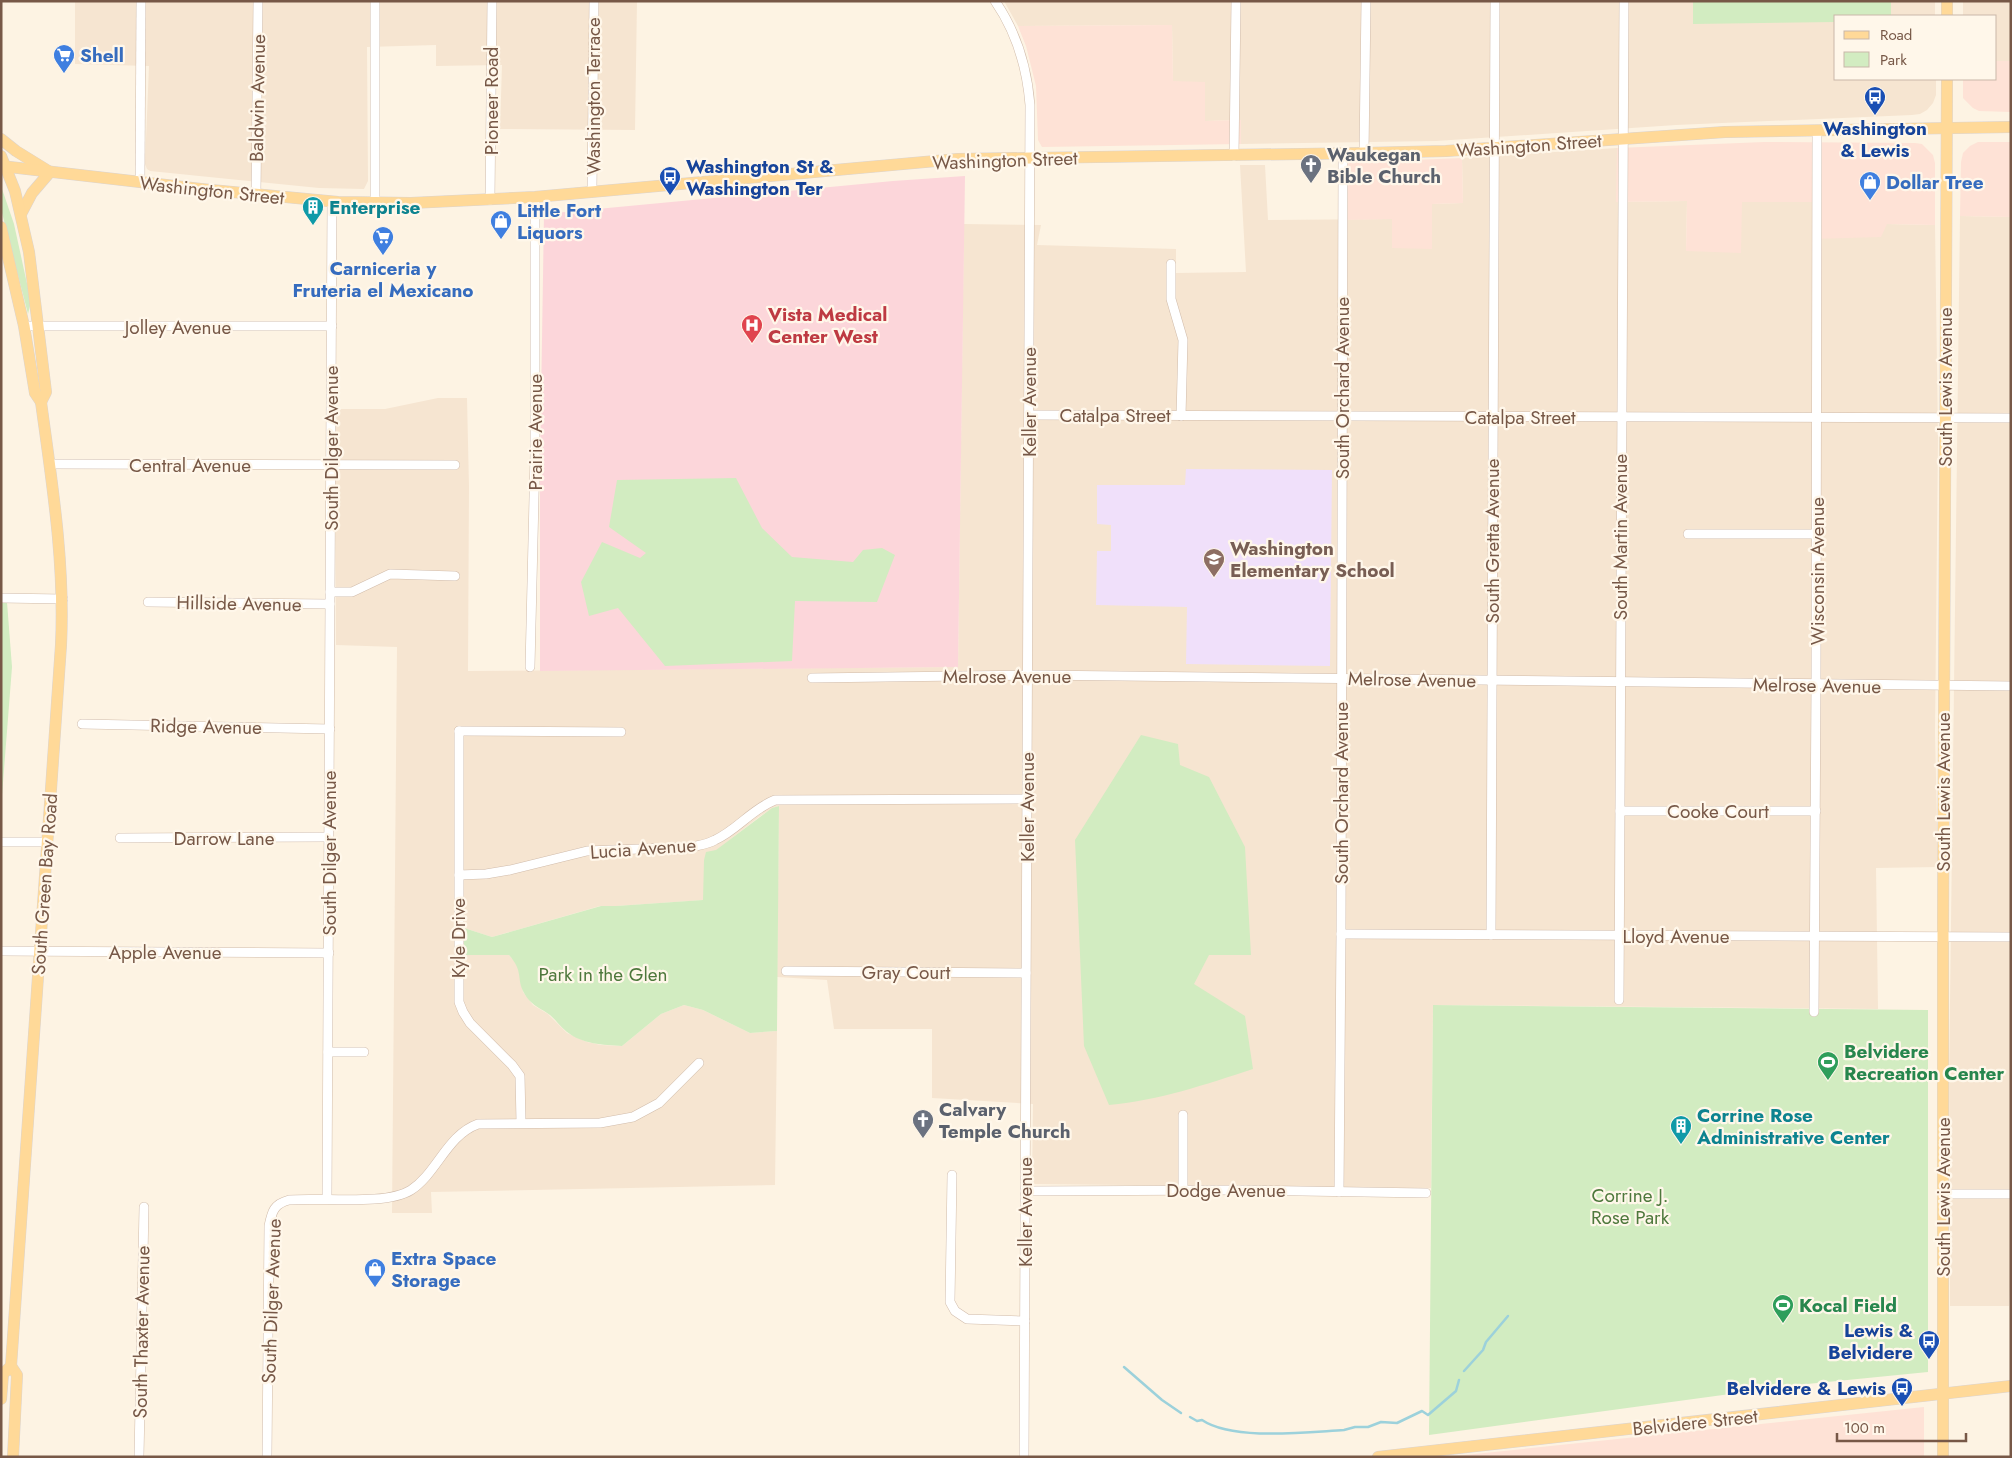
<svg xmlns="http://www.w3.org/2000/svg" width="2012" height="1458" viewBox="0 0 2012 1458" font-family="Jost,sans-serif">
<rect width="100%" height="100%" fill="#fdf3e3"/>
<g fill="#f6e5d1">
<path d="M75,1H637L635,130L500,129L502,65L436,66V45L367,47L368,181L364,189L319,188L150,171L147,169L145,164L149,66L75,64Z"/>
<path d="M1004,1H1935V16H1836V79H1936V95L1933,103L1927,110L1920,114L1912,115L1676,125L1436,141L1241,144V120L1205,121L1173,82L1172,25L1018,26Z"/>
<path d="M1963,1H2011V61H1996V16H1963Z"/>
<path d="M1617,148V202L1687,201L1686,251L1742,202H1812V238L1886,224L1935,225L1938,437L1935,733L1938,867L1876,868L1878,1009L1433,1005L1431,1188L1032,1184L1033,1104L932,1098V1029H834L827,980L777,977L779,806L773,808L759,817L704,860V900L616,906H600L492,937L461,927V955H509L518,965L523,992L533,1005L548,1014L567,1033L587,1042L601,1045L622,1046L661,1014L684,1005L703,1010L750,1033L777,1031L775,1185L431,1192L432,1213H392L397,647L336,645L335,409H385L438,398H467L469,487L468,671L958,667L964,224L1041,225L1037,245L1176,249V273L1246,272L1240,165H1265L1268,220L1392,219L1432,248L1431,204L1463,203L1462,158Z"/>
<path d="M1960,216L2011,217V1266L2009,1306H1950L1949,1081Z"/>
</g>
<g fill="#fee2d6">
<path d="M1172,25L1173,81L1205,82V121L1241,120V144L1042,147L1038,140L1036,86L1026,46L1018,26Z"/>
<path d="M1996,61H2011V112L1979,111L1973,108L1963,98V79H1996Z"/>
<path d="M1764,142L1915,143L1922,144L1933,155L1935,163V225L1887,224L1881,237L1812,239V202H1742L1741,253L1686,251L1687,201L1616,202L1617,148Z"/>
<path d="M1978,142H2011V217L1960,216L1961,162L1963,153L1970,146Z"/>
<path d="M1462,158L1463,203L1432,204V249L1392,248V219L1341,220L1340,163Z"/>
<path d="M1924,1407V1457H1446Z"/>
</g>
<path fill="#f0e0fa" d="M1186,469L1332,470L1330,666L1186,664L1187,607L1096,605L1097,551H1111V525L1097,524V485H1185Z"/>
<path fill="#fcd6da" d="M965,176L958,667L540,671V464L544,214L893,181Z"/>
<g fill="#d2ecc1">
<path d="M1693,1H1891V16H1836V22L1693,24Z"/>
<path d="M1,186L14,224L31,302L28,314L1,209Z"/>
<path d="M736,478L762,528L792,557L853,562L863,550L882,548L895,555L877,602L795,601L792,661L665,666L618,608L589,616L581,582L602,542L640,558L646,553L609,527L617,480Z"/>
<path d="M1,602H7L12,667L2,795Z"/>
<path d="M1141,735L1178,744L1180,765L1209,777L1245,847L1251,955H1209L1194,984L1245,1016L1253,1069C1204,1085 1160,1100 1109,1105L1084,1046L1075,840Z"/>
<path d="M779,806L777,1031L750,1033L703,1010L684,1005L661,1014L622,1046C603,1045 582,1044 567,1032C559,1026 555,1018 547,1013C538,1007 530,1004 524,993C516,978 524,972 509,955H461V927L492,937L601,906H616L703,900L704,860L706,852L716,850L772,808Z"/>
<path d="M1433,1005L1928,1010V1372L1797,1385L1429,1435Z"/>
</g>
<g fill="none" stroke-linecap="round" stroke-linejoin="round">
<g stroke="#9cd1db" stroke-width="2.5">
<path d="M1124,1367L1162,1400L1181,1413"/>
<path d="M1464,1371L1483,1350L1486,1342L1508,1316"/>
<path d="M1190,1417L1197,1421L1202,1420C1233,1441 1307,1432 1344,1430L1355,1427H1368L1381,1422L1397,1423L1422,1411L1428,1415L1456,1391L1459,1380"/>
</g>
<g stroke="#d1bcab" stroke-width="10">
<g id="minor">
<path d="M995,1C1017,33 1027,67 1030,105L1024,1457"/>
<path d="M1364,153L1366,1"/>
<path d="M1234,156L1236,1"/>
<path d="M140,182L141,1"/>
<path d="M592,191L594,1"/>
<path d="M256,195L258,1"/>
<path d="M490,200L492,1"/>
<path d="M375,202V1"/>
<path d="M1171,264V299L1183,340L1181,416"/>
<path d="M24,326H332"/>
<path d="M1029,415L2011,418"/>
<path d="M50,464L455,465"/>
<path d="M1688,534H1817"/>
<path d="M330,592H352L390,574L455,576"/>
<path d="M1,598L63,599"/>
<path d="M148,602L330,604"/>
<path d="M530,667L535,455V197"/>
<path d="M812,678L1035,675L2011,686"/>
<path d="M82,724L330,729"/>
<path d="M459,731V1002L463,1012L470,1023L512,1065L520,1076L521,1122"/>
<path d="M459,731L621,732"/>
<path d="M1620,811H1816"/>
<path d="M120,838L328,837"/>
<path d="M1,842H47"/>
<path d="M459,875L486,874L510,870L587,851L692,847C700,845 708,844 715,840C737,830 752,809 775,800L1027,799"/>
<path d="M1341,934L2011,937"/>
<path d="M1491,935L1495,1"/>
<path d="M1,951L329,953"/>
<path d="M786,971L1026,973"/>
<path d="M1619,1000L1624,1"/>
<path d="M1814,1012L1816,684L1817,130"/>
<path d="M328,1052H364"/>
<path d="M1183,1115V1190"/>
<path d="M952,1175L950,1302L955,1311L967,1319L1025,1321"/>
<path d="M1025,1191L1238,1190L1426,1193"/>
<path d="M1339,1192L1341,934L1343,153"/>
<path d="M1943,1194H2011"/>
<path d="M327,1199L332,202"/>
<path d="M139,1457L144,1207"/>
<path d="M267,1457L269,1226C272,1211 274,1204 289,1200C321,1197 386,1206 411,1190C437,1173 447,1135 478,1124L600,1123L633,1117L659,1103L699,1063"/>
</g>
</g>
<g stroke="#dcd4cf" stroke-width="12">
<g id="major">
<path d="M1947,16V1"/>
<path d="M1,139L16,151L50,172L32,193L21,214"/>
<path d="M1,156L15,191L29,252L46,392L41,402"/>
<path d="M1,166L201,189L338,202L411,203L535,197L958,159L1364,153L1446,151L1725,132L2011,127"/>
<path d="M1,227L24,326L35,393L41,402C52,483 65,563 61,645L11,1366L17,1375L13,1457"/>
<path d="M1,1399L3,1374L11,1366"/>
<path d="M1378,1457L2011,1386"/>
<path d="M1943,1457V926L1947,79"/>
</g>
</g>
<use href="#minor" stroke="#fff" stroke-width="9"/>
<use href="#major" stroke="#ffd998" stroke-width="11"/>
</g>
<defs>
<g id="supermarket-pin" transform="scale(1.125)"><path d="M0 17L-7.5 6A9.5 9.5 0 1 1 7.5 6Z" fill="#3f7fe0" stroke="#fff7ea"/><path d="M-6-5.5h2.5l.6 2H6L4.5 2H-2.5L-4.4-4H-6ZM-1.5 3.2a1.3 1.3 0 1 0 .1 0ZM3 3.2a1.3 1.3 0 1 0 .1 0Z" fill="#fff"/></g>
<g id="bus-pin" transform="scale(1.125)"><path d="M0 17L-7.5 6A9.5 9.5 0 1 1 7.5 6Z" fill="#1a4fb4" stroke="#fff7ea"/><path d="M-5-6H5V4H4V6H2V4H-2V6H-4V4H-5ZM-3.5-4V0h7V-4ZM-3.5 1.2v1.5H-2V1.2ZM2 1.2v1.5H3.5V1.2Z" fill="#fff"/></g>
<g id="church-pin" transform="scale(1.125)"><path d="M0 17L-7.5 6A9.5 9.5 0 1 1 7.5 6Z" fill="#6b7280" stroke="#fff7ea"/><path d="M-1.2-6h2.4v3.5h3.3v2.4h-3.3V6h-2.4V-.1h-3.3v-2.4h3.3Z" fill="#fff"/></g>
<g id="shop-pin" transform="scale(1.125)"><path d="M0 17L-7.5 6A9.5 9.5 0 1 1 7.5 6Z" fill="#3f7fe0" stroke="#fff7ea"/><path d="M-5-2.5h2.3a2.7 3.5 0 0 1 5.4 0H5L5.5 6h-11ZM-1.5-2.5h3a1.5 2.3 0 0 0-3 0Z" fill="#fff"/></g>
<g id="building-pin" transform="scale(1.125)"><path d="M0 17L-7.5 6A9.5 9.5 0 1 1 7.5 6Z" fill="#0f9aa8" stroke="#fff7ea"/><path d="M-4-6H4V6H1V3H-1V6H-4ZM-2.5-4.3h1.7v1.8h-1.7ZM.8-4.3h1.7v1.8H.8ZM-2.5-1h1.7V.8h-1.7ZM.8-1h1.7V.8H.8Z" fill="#fff"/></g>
<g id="hospital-pin" transform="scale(1.125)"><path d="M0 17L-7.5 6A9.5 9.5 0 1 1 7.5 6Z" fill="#e0444e" stroke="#fff7ea"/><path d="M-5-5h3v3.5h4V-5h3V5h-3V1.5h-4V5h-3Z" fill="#fff"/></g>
<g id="school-pin" transform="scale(1.125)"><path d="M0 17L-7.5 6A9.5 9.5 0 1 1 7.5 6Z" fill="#8d6e63" stroke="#fff7ea"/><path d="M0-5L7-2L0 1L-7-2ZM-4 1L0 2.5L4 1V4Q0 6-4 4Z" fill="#fff"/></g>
<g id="stadium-pin" transform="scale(1.125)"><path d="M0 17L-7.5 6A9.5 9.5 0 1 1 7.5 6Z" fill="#2e9e5b" stroke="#fff7ea"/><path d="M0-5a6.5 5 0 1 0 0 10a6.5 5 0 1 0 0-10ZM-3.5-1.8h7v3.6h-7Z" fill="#fff"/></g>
</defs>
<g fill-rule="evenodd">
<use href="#supermarket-pin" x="64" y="55"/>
<use href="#bus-pin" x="1875" y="97"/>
<use href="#church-pin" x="1311" y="165"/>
<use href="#bus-pin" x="670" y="177"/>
<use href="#shop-pin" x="1870" y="182"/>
<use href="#building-pin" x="313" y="207"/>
<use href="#shop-pin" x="501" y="221"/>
<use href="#supermarket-pin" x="383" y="237"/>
<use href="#hospital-pin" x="752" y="325"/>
<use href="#school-pin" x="1214" y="559"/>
<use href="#stadium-pin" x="1828" y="1062"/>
<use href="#church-pin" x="923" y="1120"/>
<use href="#building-pin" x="1681" y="1126"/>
<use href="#shop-pin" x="375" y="1269"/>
<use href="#stadium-pin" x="1783" y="1305"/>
<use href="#bus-pin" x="1929" y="1341"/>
<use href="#bus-pin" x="1902" y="1388"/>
</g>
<g text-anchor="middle" stroke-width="4.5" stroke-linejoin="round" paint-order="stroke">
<g font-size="19" font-weight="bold" fill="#366cbe" stroke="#fff7ea" text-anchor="start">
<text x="80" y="62">Shell</text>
<text x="1886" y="189">Dollar Tree</text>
<text x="517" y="217">Little Fort<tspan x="517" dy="22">Liquors</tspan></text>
<text x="383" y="275" text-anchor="middle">Carniceria y<tspan x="383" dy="22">Fruteria el Mexicano</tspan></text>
<text x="391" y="1265">Extra Space<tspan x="391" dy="22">Storage</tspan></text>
</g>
<g font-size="19" fill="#775847" stroke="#fff7ea">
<text transform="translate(593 96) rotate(-90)" y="7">Washington Terrace</text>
<text transform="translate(257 98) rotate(-89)" y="7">Baldwin Avenue</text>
<text transform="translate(491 101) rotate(-90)" y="7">Pioneer Road</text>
<text transform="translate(1529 145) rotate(-4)" y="7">Washington Street</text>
<text transform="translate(1005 160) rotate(-2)" y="7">Washington Street</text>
<text transform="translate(212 190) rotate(6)" y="7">Washington Street</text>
<text x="178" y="334">Jolley Avenue</text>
<text transform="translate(1945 387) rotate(-90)" y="7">South Lewis Avenue</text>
<text transform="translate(1342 388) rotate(-90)" y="7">South Orchard Avenue</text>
<text transform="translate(1029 402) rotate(-90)" y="7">Keller Avenue</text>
<text x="1115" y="422">Catalpa Street</text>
<text x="1520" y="424">Catalpa Street</text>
<text transform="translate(535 432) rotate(-90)" y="7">Prairie Avenue</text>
<text transform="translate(331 448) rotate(-90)" y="7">South Dilger Avenue</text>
<text x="190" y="472">Central Avenue</text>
<text transform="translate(1620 537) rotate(-90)" y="7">South Martin Avenue</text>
<text transform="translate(1492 541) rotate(-90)" y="7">South Gretta Avenue</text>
<text transform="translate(1817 571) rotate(-90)" y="7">Wisconsin Avenue</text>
<text transform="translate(239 603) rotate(1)" y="7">Hillside Avenue</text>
<text x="1007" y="683">Melrose Avenue</text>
<text transform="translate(1412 679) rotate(1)" y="7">Melrose Avenue</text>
<text transform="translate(1817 685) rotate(1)" y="7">Melrose Avenue</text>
<text transform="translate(206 726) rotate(1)" y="7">Ridge Avenue</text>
<text transform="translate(1943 792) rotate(-90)" y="7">South Lewis Avenue</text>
<text transform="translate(1341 793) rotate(-90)" y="7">South Orchard Avenue</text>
<text transform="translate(1027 807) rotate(-90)" y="7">Keller Avenue</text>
<text x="1718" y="818">Cooke Court</text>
<text x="224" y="845">Darrow Lane</text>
<text transform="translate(643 848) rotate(-4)" y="7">Lucia Avenue</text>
<text transform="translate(329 853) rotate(-90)" y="7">South Dilger Avenue</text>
<text transform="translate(44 884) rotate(-86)" y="7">South Green Bay Road</text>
<text x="1676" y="943">Lloyd Avenue</text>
<text transform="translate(458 938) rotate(-90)" y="7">Kyle Drive</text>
<text x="165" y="959">Apple Avenue</text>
<text x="906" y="979">Gray Court</text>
<text x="1226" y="1197">Dodge Avenue</text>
<text transform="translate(1943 1197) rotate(-90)" y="7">South Lewis Avenue</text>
<text transform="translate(1025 1212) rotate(-90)" y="7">Keller Avenue</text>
<text transform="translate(271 1301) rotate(-88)" y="7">South Dilger Avenue</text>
<text transform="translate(141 1332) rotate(-89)" y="7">South Thaxter Avenue</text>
<text transform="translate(1695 1422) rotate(-6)" y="7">Belvidere Street</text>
</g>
<g font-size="19" font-weight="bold" fill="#164399" stroke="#fff7ea" text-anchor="end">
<text x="1875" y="135" text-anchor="middle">Washington<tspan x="1875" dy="22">&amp; Lewis</tspan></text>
<text x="686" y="173" text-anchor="start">Washington St &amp;<tspan x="686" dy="22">Washington Ter</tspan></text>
<text x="1913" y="1337">Lewis &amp;<tspan x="1913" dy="22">Belvidere</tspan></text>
<text x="1886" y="1395">Belvidere &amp; Lewis</text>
</g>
<g font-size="19" font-weight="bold" fill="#5b616d" stroke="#fff7ea" text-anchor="start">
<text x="1327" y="161">Waukegan<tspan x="1327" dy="22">Bible Church</tspan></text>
<text x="939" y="1116">Calvary<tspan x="939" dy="22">Temple Church</tspan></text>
</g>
<g font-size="19" font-weight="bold" fill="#0d838f" stroke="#fff7ea" text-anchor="start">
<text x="329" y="214">Enterprise</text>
<text x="1697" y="1122">Corrine Rose<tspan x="1697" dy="22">Administrative Center</tspan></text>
</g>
<g font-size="19" font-weight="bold" fill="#be3a42" stroke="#fff7ea" text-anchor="start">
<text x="768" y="321">Vista Medical<tspan x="768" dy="22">Center West</tspan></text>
</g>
<g font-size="19" font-weight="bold" fill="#785e54" stroke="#fff7ea" text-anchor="start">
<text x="1230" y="555">Washington<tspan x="1230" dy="22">Elementary School</tspan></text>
</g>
<g font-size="19" fill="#4e783c" stroke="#fff7ea">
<text x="603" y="981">Park in the Glen</text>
<text x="1630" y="1202">Corrine J.<tspan x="1630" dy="22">Rose Park</tspan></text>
</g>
<g font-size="19" font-weight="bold" fill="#27864d" stroke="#fff7ea" text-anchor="start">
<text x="1844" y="1058">Belvidere<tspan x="1844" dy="22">Recreation Center</tspan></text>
<text x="1799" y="1312">Kocal Field</text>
</g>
</g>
<rect width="2012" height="1458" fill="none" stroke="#775847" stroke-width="5"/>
<rect x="1834" y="15" width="162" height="65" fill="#fff7ea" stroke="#c9b7a9"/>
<rect x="1844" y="31" width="25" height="8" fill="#ffd998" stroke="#c9b7a9"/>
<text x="1880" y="40" font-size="15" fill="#775847">Road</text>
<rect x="1844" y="52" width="25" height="15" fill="#d2ecc1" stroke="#c9b7a9"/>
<text x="1880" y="65" font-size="15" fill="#775847">Park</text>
<path d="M1837 1433v8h129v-8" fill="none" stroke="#775847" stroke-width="2.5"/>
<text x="1844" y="1433" font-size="15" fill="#775847" stroke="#fff7ea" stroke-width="4" paint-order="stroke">100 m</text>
</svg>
